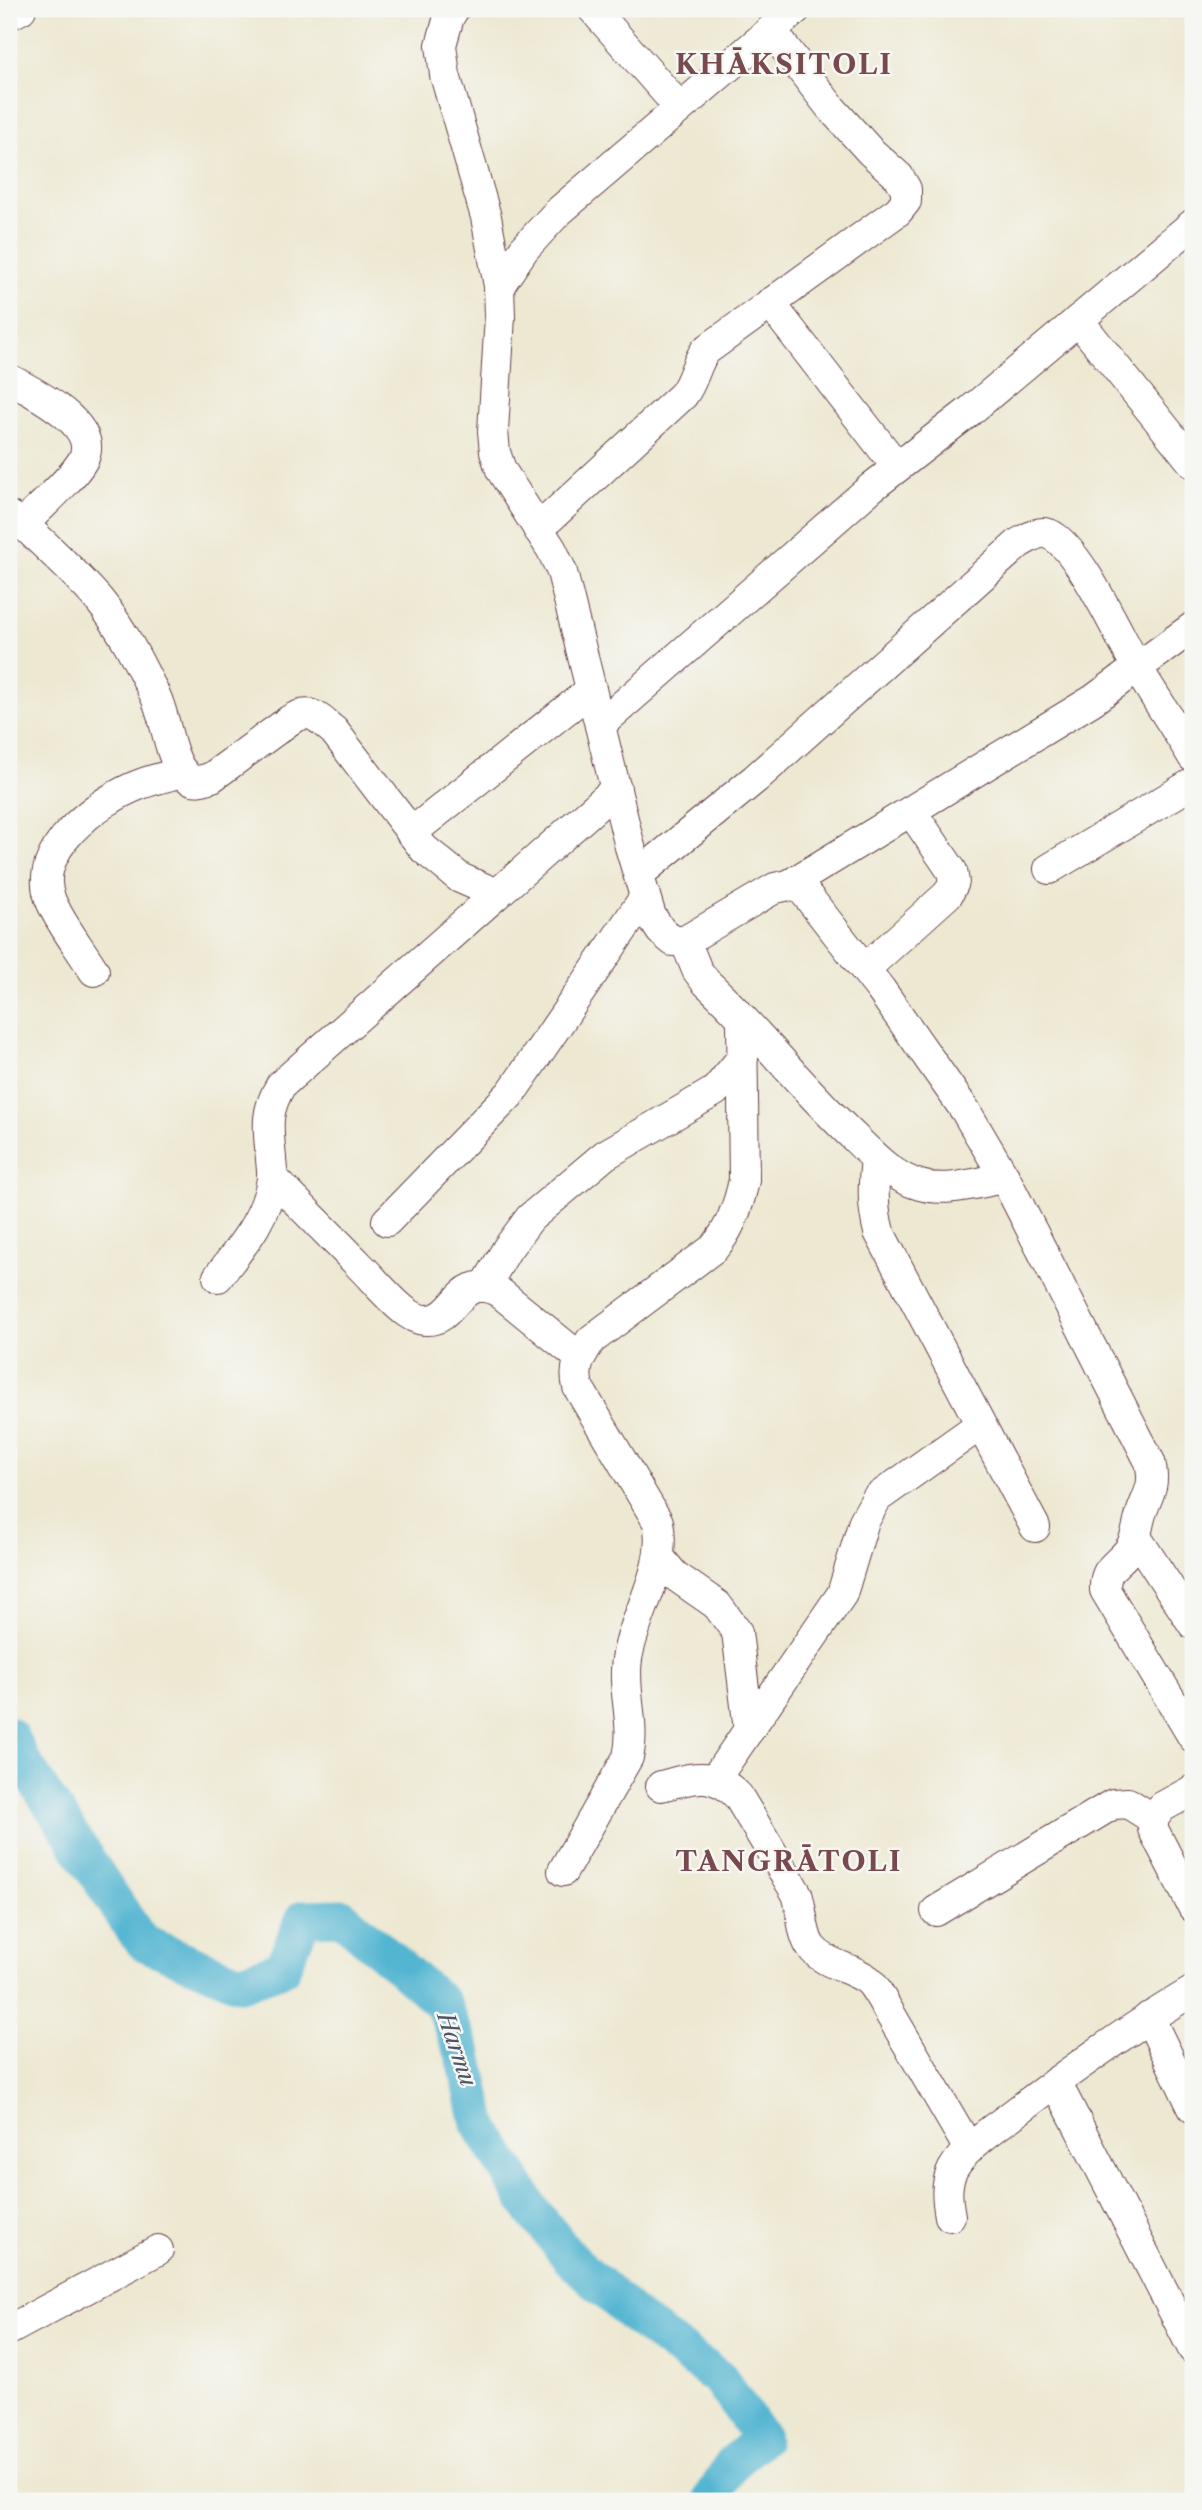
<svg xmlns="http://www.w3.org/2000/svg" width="1202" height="2510" viewBox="0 0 1202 2510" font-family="'Libre Caslon Text',serif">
<rect width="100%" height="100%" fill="#f6f6f2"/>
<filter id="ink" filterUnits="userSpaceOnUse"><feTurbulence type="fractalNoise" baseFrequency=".0143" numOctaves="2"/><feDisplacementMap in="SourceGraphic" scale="14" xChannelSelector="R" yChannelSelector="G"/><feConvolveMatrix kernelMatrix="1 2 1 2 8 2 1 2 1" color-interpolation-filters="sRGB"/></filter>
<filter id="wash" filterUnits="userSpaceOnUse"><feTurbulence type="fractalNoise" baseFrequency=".00686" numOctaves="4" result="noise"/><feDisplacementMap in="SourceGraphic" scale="28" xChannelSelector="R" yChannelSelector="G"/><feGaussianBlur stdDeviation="1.57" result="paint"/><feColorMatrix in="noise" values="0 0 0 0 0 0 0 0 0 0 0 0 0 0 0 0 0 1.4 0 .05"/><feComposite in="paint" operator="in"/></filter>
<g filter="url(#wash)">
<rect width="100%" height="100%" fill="#ede8d1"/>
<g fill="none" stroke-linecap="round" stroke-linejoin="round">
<path stroke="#52b5d1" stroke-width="37" d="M9,1735L23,1762L134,1931L144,1943L240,1983L282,1968L304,1918L342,1917L442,2003L464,2055L479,2123L532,2210L570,2258L637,2319L720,2379L761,2438L731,2465L713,2497V2501"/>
</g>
</g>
<g filter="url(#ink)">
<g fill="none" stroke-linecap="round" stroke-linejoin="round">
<g stroke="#623d44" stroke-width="32">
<g id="minor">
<path d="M454,9L449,17L441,45L445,75L486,217L499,286L500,316L493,431L495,452L501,470L552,550L562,572L630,847L651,916L661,931L673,941H685L775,888L789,885L802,889L881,990L965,1110L1005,1178L1150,1462C1156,1486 1148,1493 1141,1514C1137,1527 1137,1539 1129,1550C1117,1566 1104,1567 1105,1590L1193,1737"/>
<path d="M593,9L679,107"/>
<path d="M9,15L21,9"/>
<path d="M499,286L524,249L557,213L796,9"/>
<path d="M770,303L897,467"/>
<path d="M1078,320L1193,463"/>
<path d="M9,379C31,391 95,422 85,455C80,472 37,510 23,524"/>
<path d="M9,516L23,524C49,549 76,573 99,600C122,628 138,661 154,693C166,716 168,753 183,773C192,784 201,781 212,777L290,720C311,707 318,718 334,731L424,849L460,878L497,894"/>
<path d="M538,529L683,395C694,381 695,365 705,351L898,211L906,201V189L899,177L870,151L831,108L771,30"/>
<path d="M600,725L872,487L970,411L1193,224"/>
<path d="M411,833L591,690"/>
<path d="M1049,869L1193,783"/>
<path d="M639,874L755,779L1019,543C1029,538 1038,530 1049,534C1079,546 1120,639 1138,669C1156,699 1175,727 1193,757"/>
<path d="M789,885L1093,700L1193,627"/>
<path d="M685,941L697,970L706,982C759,1031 802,1089 855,1138C873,1156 894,1178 920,1185C946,1193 979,1182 1005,1178"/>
<path d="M865,969L948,894L954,882L952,871L911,811"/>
<path d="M94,971C80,948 61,925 51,901C29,851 100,799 141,784C154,779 169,776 183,772"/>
<path d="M876,1159C873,1185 872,1206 879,1232L1035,1527"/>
<path d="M272,1177C302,1207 331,1236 360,1266C375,1281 389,1299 406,1312C412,1316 418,1320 426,1320C458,1321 457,1271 499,1292L579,1357"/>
<path d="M387,1221L511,1093L645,897"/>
<path d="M218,1277C241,1247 266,1219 272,1179C273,1172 271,1165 271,1158C268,1127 265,1112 281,1085L616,789"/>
<path d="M486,1285L507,1249L530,1218L605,1155L715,1091L743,1057"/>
<path d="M1136,1537L1193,1624"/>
<path d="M659,1557L674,1575L717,1605L737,1632L749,1730"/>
<path d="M715,1779L842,1594L864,1521L877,1498L980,1425"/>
<path d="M661,1786C693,1778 712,1769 738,1796L797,1894C803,1911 801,1933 811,1947C825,1965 851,1967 868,1980C872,1983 875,1989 878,1993L969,2149"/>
<path d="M1193,1790L1162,1807L1153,1819V1829L1193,1907"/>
<path d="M563,1871L628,1757C636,1725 622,1691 627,1659C634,1613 668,1569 658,1522L578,1387C573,1367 580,1357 591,1340L714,1248C731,1228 739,1205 744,1180L742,1019"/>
<path d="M936,1911L1113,1804L1128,1803L1153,1819"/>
<path d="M1149,2017L1193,2108"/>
<path d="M1056,2082L1193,2349"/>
<path d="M950,2216C947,2200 945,2184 953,2169C967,2145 995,2128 1016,2112C1074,2068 1131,2027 1193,1991"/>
<path d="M9,2330L158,2250"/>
</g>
</g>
<use href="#minor" stroke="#fff" stroke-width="30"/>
</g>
</g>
<g text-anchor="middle" stroke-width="5" stroke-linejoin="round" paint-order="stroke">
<g font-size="23" font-style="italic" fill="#4d5465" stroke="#f6f6f2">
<text transform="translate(457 2049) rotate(71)" y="8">Harmu</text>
</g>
<g font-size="28" font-weight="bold" letter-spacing="2" fill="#784a4e" stroke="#f6f6f2">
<text x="784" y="74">KHĀKSITOLI</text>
<text x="789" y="1871">TANGRĀTOLI</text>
</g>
</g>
<rect width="1202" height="2510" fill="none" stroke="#f6f6f2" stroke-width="35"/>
</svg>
